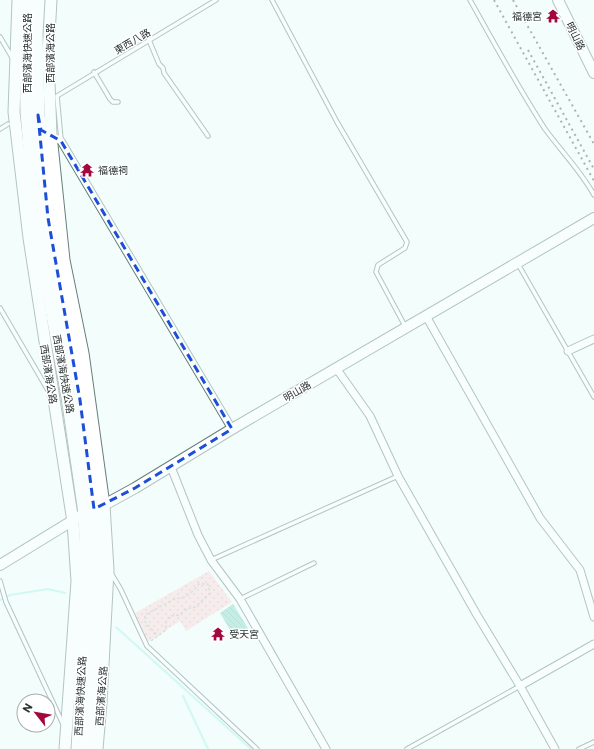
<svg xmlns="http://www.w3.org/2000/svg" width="594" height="749" viewBox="0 0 594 749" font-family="Commissioner,'Noto Sans TC',sans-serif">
<defs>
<pattern id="grass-dots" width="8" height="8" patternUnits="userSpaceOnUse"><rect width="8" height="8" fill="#fdd7da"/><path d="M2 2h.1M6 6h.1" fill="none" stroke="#d9b9bc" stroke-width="1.8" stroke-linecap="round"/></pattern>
<pattern id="building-back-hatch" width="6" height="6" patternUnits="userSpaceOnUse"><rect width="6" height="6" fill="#8bd9cb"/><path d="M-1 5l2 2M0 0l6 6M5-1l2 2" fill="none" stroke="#78bbaf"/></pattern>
</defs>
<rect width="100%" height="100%" fill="#f3fefc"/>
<path fill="url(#grass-dots)" d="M209,571L232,602L186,631L180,621L148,642L135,613Z"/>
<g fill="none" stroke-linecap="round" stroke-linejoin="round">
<g stroke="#a5f3e5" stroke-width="2">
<path d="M0,600L10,595L48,589L65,593"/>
<path d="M116,627L251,749"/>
<path d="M183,696L208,749"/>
</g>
</g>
<path fill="url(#building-back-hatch)" d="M233,604L249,630L235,638L220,613Z"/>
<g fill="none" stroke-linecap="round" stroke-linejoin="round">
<g stroke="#66807b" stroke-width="5.5">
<g id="lane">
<path d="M272,0L337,122L407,242L405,248L378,265L376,272L405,326"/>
<path d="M470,0C494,43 518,87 545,129C561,151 581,171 594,195"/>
<path d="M0,37L13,59"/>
<path d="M149,40L159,64L163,68L164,73L208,136"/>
<path d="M94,72L110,99L113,102H118"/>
<path d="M0,129L8,124"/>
<path d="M61,140L57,96L216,0"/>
<path d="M518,264L594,397"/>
<path d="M0,308L49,392"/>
<path d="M211,560L398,476"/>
<path d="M111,573L121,590L147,646L257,749"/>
<path d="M0,581L6,602L63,724"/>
<path d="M240,599L314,563"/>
<path d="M407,749L520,686"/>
<path d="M579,749L594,742"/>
</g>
</g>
<g stroke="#66807b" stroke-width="9">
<g id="street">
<path d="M51,135L61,141L232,429"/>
<path d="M426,316L540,518L580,570L594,617"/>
<path d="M568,351L594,339"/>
<path d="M336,368L370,416L398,476L477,615L520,686L555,749"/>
<path d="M171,467L198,535L211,560L240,599L326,749"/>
<path d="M520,686L594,644"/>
</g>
</g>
<g stroke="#66807b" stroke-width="12">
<g id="secondary">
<path d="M558,0L594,73"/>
<path d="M0,565L85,513L104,505L135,488L232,429L594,218"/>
</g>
</g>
<g stroke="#66807b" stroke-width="13">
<g id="primary">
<path d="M18,0L14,112L29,238L73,522L77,581L65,749"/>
<path d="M51,0L48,54L51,135L64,260L83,353L104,505L108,570L101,703L97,749"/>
</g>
</g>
<g stroke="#66807b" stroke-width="15">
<g id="highway">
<path d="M27,0L26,32L27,112L36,222L68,397L85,513L87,568L78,749"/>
<path d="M38,0L36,34L38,115L48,218L80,400L94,509L97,566L88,749"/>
</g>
</g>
<path stroke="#b5c0be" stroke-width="1.5" stroke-dasharray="3 2" stroke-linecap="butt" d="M151,641L166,630V621L170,616L180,615L185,609L195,607L210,593L208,584H199L193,591L185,597L174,599L145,615V622L158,636"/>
<use href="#lane" stroke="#fff" stroke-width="3.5"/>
<use href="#street" stroke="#fff" stroke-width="7"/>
<use href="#secondary" stroke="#fff" stroke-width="10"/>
<use href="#primary" stroke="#fff" stroke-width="11"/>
<use href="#highway" stroke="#fff" stroke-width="13"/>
<g stroke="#525d5b" stroke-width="2" stroke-dasharray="2 4" stroke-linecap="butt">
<path d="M494,0L594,181"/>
<path d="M513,0L594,144"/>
<path d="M528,50L594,169"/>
</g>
</g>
<path d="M0 0H594V749H0ZM38,115L41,130L61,141L232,429L135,488L94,509L80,400L48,218Z" fill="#f3fefc" fill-opacity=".55" fill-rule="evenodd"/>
<path fill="none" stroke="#1d4ed8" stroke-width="3" stroke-dasharray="8 5" stroke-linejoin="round" d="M38,115L41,130L61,141L232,429L135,488L94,509L80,400L48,218Z"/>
<defs>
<g id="temple-bare" transform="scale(1.08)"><path d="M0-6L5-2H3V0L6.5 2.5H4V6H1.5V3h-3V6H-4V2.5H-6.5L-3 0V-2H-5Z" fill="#a3073b" stroke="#fff" stroke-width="2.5" paint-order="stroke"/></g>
</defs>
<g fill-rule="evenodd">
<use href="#temple-bare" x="553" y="16"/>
<use href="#temple-bare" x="87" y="170"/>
<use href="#temple-bare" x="218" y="634"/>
</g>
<g text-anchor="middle" stroke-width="3" stroke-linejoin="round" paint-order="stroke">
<g font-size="10" fill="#283331" stroke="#fff" text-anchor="start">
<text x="542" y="20" text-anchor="end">福德宮</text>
<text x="98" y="174">福德祠</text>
<text x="229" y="638">受天宮</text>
</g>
<g font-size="10" fill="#283331" stroke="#fff">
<text transform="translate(576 36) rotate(64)" y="4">明山路</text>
<text transform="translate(132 41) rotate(-30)" y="4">東西八路</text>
<text transform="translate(27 53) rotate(-90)" y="4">西部濱海快速公路</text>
<text transform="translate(50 53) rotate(-90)" y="4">西部濱海公路</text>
<text transform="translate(49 374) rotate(81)" y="4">西部濱海公路</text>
<text transform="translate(64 374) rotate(80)" y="4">西部濱海快速公路</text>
<text transform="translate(297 391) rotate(-30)" y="4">明山路</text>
<text transform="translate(80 696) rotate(-87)" y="4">西部濱海快速公路</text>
<text transform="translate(101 696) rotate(-86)" y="4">西部濱海公路</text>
</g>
</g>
<g transform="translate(36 713) rotate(301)"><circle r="19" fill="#ffffff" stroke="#a9adad"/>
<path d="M0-3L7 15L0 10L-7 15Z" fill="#a3073b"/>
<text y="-6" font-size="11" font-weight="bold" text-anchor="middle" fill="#283331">N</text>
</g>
</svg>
